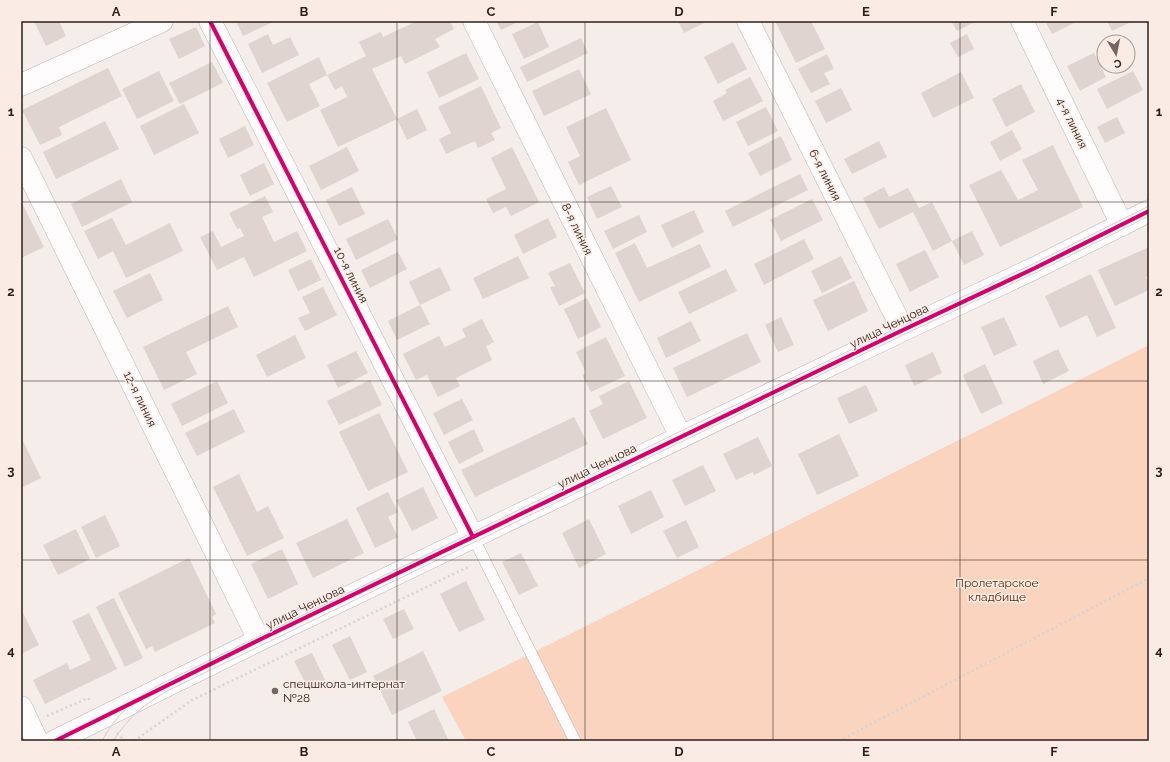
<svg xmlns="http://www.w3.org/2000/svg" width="1170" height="762" viewBox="0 0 1170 762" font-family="Raleway,sans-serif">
<rect width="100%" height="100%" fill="#f5edea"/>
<path fill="#fad4bf" d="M1149,345V741H466L442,697L542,648Z"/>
<g fill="#dfd4cf">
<path d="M34,21H59L66,36L46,46Z"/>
<path d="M236,21H275L243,36Z"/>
<path d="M417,21H450L454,29L435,39L440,47L405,64L401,56L372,69L397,119L417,109L427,130L407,140L397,119L338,147L320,110L347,97L342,86L335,90L327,75L366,56L359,42L381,32L383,37Z"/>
<path d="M496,21H520L501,30Z"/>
<path d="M678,21H708L684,33Z"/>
<path d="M775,21H811L825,49L796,63Z"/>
<path d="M951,21H977L957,31Z"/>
<path d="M1045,21H1078L1052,34Z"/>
<path d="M1107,21H1128L1129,23L1112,31Z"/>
<path d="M538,22L549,47L524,59L512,34Z"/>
<path d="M196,27L205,46L179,59L169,39Z"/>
<path d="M268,34L273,45L290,37L299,55L262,73L248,44Z"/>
<path d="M967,34L974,49L958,57L950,43Z"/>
<path d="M581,38L588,53L527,82L520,67Z"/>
<path d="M733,42L747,69L718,84L704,57Z"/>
<path d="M466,53L479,79L439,98L427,72Z"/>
<path d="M1094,53L1106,77L1080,91L1067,66Z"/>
<path d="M827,54L834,69L824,73L830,84L811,93L798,69Z"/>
<path d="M319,57L327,75L309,84L320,106L287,122L267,83Z"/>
<path d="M212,62L223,83L180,104L169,83Z"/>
<path d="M108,68L122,96L59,127L62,135L40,145L22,110Z"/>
<path d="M579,69L591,94L544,116L532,91Z"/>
<path d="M159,71L174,101L137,119L122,89Z"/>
<path d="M1133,71L1143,90L1107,109L1097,89Z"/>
<path d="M961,72L974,98L933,118L921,93Z"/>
<path d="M750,77L763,101L723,121L713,101L727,93L725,90Z"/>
<path d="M1021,84L1035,112L1006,127L992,99Z"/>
<path d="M481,86L501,128L491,133L495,140L478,148L475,141L446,154L439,139L451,133L438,107Z"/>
<path d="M841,88L852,110L826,123L815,101Z"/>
<path d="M184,104L199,133L154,155L140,126Z"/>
<path d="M766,107L778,131L748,146L736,122Z"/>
<path d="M606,108L631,160L579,185L568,162L580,156L566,127Z"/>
<path d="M1117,117L1125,133L1105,143L1097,127Z"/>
<path d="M105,121L119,149L56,179L43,152Z"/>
<path d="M245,126L254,145L228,158L219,139Z"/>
<path d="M1012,130L1022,149L1000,161L990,142Z"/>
<path d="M781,136L792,160L760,176L748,153Z"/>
<path d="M879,141L887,157L852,174L844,159Z"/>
<path d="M1053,145L1083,207L1000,247L969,185L1001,170L1018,200L1038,190L1022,160Z"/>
<path d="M347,147L359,171L321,190L309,166Z"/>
<path d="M512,147L539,202L511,216L506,207L493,213L486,199L506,189L491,158Z"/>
<path d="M264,163L274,184L250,196L240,175Z"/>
<path d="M800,174L808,190L733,227L725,211Z"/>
<path d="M121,179L132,202L82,227L71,204Z"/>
<path d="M611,186L622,207L597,219L587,197Z"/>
<path d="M352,187L365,214L339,226L326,200Z"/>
<path d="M884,187L889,197L908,188L919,208L932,202L952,241L933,251L913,212L879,229L863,198Z"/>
<path d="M265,196L273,212L262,217L274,242L297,231L307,251L254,277L244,257L217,270L200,237L213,231L221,247L244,236L240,228L237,229L229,213Z"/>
<path d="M812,199L823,220L781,241L770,220Z"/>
<path d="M21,201L44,247L21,258Z"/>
<path d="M694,210L704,232L672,248L661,225Z"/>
<path d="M639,215L647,232L613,249L604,231Z"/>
<path d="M112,218L126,245L170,223L183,251L126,278L113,251L98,259L84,231Z"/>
<path d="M548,218L557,237L523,254L514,235Z"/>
<path d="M388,219L398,239L356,260L346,239Z"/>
<path d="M972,231L984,255L964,265L952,241Z"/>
<path d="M804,239L814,259L764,285L754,264Z"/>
<path d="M635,243L647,268L700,244L711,267L639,302L615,253Z"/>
<path d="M1149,247V276L1146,277L1149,284V290L1115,306L1098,270Z"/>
<path d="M925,250L939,277L910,292L896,264Z"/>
<path d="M398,252L407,269L370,288L361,270Z"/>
<path d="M518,256L529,278L483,299L473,278Z"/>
<path d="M841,256L852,278L822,293L811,271Z"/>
<path d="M311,259L321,280L298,291L288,270Z"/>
<path d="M570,263L585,293L559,306L550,287L555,286L548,273Z"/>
<path d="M440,267L451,290L420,305L409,282Z"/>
<path d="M726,269L737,291L689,314L678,292Z"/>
<path d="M150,273L163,300L127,318L113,291Z"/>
<path d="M1091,274L1116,328L1097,337L1087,315L1060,328L1045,296Z"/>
<path d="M854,281L868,311L828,331L813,300Z"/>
<path d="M323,287L337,315L305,331L298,318L310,313L302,297Z"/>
<path d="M587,298L601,327L578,339L564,309Z"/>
<path d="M420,305L430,324L397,340L388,321Z"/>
<path d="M228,306L238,327L186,352L197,374L164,390L143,347Z"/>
<path d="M781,317L794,345L778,352L765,325Z"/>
<path d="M1004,317L1017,345L994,356L981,327Z"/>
<path d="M482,319L494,342L486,346L492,360L456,378L460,386L438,397L427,375L416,380L403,354L439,336L445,347L466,337L462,329Z"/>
<path d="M691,321L701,341L666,358L657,338Z"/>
<path d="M747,333L761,362L687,397L673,368Z"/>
<path d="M295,335L306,358L267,377L256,355Z"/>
<path d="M606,337L625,376L591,392L582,375L586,373L576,352Z"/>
<path d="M1058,349L1069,371L1043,384L1033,361Z"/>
<path d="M356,351L368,373L338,388L327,365Z"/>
<path d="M933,352L942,373L914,386L905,365Z"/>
<path d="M985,364L1003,403L981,414L963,375Z"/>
<path d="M370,380L382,405L339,425L327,401Z"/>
<path d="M217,381L228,403L182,426L171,404Z"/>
<path d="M629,381L647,418L603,439L589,411L603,404L599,396Z"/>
<path d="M866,385L878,411L849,424L837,398Z"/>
<path d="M462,399L473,420L444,435L433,413Z"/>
<path d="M234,409L245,432L197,456L185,433Z"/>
<path d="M379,413L408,472L368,491L339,432Z"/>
<path d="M574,417L588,444L475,497L461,470Z"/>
<path d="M474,429L484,451L459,464L448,442Z"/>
<path d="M839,434L859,476L817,495L798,454Z"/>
<path d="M21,437L41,478L21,488Z"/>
<path d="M758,437L772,466L754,475L753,472L736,480L723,454Z"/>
<path d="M703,465L716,491L685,506L672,480Z"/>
<path d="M239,474L257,512L268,506L284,538L247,556L213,487Z"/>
<path d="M423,487L438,518L412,531L396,500Z"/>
<path d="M651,490L664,517L631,534L618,506Z"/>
<path d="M388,492L398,512L388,517L398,537L375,548L356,508Z"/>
<path d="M105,515L120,546L96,558L81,527Z"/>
<path d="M347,519L364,553L313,578L296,543Z"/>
<path d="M589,519L606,554L579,568L562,533Z"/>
<path d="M686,520L699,547L677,558L663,531Z"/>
<path d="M76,529L90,559L58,575L43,545Z"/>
<path d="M282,549L298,584L268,599L251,564Z"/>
<path d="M521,553L538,586L519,595L502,562Z"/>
<path d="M189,558L216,614L212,617L215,623L155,652L152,646L146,649L118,593Z"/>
<path d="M466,581L485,620L459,632L440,594Z"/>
<path d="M114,598L143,658L125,667L96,607Z"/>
<path d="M21,609L39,645L21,654Z"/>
<path d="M404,609L414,629L393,639L383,619Z"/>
<path d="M89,613L117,669L45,704L33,680L67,663L70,670L91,660L72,621Z"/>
<path d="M350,636L367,672L350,680L332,645Z"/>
<path d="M423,651L442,691L392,715L373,676Z"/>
<path d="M312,653L326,682L309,690L294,661Z"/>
<path d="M434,709L449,741H417L408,722Z"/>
</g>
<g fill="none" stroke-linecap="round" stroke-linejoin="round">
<g stroke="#c0b6b1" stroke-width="12">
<path id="lane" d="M473,537L575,741"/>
</g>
<g stroke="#c0b6b1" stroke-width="23">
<g id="street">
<path d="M210,21L473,537"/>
<path d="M474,21L681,437"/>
<path d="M748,21L903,330"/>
<path d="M1022,21L1122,225"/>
<path d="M21,158L259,640"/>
</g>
</g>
<g stroke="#c0b6b1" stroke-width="23">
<g id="secondary">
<path d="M21,85L162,21"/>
<path d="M21,707L37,741"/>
<path d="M55,741L259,640L903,330L1035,268L1149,211"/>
</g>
</g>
<g stroke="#d6d4d2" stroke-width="2.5" stroke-dasharray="2 3" stroke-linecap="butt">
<path d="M47,716L88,698L90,700"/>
<path d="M117,733L125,741"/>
<path d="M134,741L192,700L470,566"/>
<path d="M839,741L1149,578"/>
</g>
<use href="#lane" stroke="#fefcfc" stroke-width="11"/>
<use href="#street" stroke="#fefcfc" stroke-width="22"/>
<use href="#secondary" stroke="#fefcfc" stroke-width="22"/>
<g stroke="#d2d0cf" stroke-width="1">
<path d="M102,741C115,715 137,696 163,683L679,432L901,326L1033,264L1149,206"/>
<path d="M113,741C129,717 142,706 167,691L683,441L905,334L1037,272L1149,216"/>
</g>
<g stroke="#faece5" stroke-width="6">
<g id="cycleway">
<path d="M210,21L473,537"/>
<path d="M55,741L259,640L903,330L1035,268L1149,211"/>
</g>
</g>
<use href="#cycleway" stroke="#d6006c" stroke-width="4"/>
</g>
<path fill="none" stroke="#2b1f18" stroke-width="1" stroke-opacity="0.55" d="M210,21V741M397,21V741M585,21V741M773,21V741M960,21V741M21,202H1149M21,381H1149M21,560H1149"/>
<circle fill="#726762" stroke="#faece5" stroke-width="1.5" cx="275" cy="691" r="4"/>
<g text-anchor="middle" stroke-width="3" stroke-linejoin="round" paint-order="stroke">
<g font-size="12" fill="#2b1f18" stroke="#faece5">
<text transform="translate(1072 123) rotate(64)" y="4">4-я линия</text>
<text transform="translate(825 175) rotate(63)" y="4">6-я линия</text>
<text transform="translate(577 229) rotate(64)" y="4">8-я линия</text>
<text transform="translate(351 275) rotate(63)" y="4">10-я линия</text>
<text transform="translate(889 326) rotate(-26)" y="4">улица Ченцова</text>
<text transform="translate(140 399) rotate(64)" y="4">12-я линия</text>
<text transform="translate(597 466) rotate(-26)" y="4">улица Ченцова</text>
<text transform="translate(305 607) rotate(-26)" y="4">улица Ченцова</text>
</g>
<g font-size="12" fill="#602a03" stroke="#faece5">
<text x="997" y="587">Пролетарское<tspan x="997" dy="14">кладбище</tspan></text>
</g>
<g font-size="12" fill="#2b1f18" stroke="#faece5" text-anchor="start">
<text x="283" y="688">спецшкола-интернат<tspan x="283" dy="14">№28</tspan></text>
</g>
</g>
<rect width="1170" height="762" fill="none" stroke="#faece5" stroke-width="44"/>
<g transform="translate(1116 54) rotate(170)"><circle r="19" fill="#faece5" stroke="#a79a93"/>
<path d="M0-3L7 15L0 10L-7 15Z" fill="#726762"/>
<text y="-6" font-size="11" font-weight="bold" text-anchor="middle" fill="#2b1f18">С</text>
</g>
<rect x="22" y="22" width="1126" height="718" fill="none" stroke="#2b1f18" stroke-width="1.5"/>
<g font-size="13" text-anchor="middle" font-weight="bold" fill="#2b1f18">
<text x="116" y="16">A</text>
<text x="304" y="16">B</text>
<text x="491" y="16">C</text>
<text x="679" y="16">D</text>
<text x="866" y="16">E</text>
<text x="1054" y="16">F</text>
<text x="11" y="116">1</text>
<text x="1159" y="116">1</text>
<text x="11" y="296">2</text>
<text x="1159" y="296">2</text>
<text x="11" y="475">3</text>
<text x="1159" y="475">3</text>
<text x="11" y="655">4</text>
<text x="1159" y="655">4</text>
<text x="116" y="756">A</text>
<text x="304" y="756">B</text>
<text x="491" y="756">C</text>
<text x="679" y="756">D</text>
<text x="866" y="756">E</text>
<text x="1054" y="756">F</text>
</g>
</svg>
